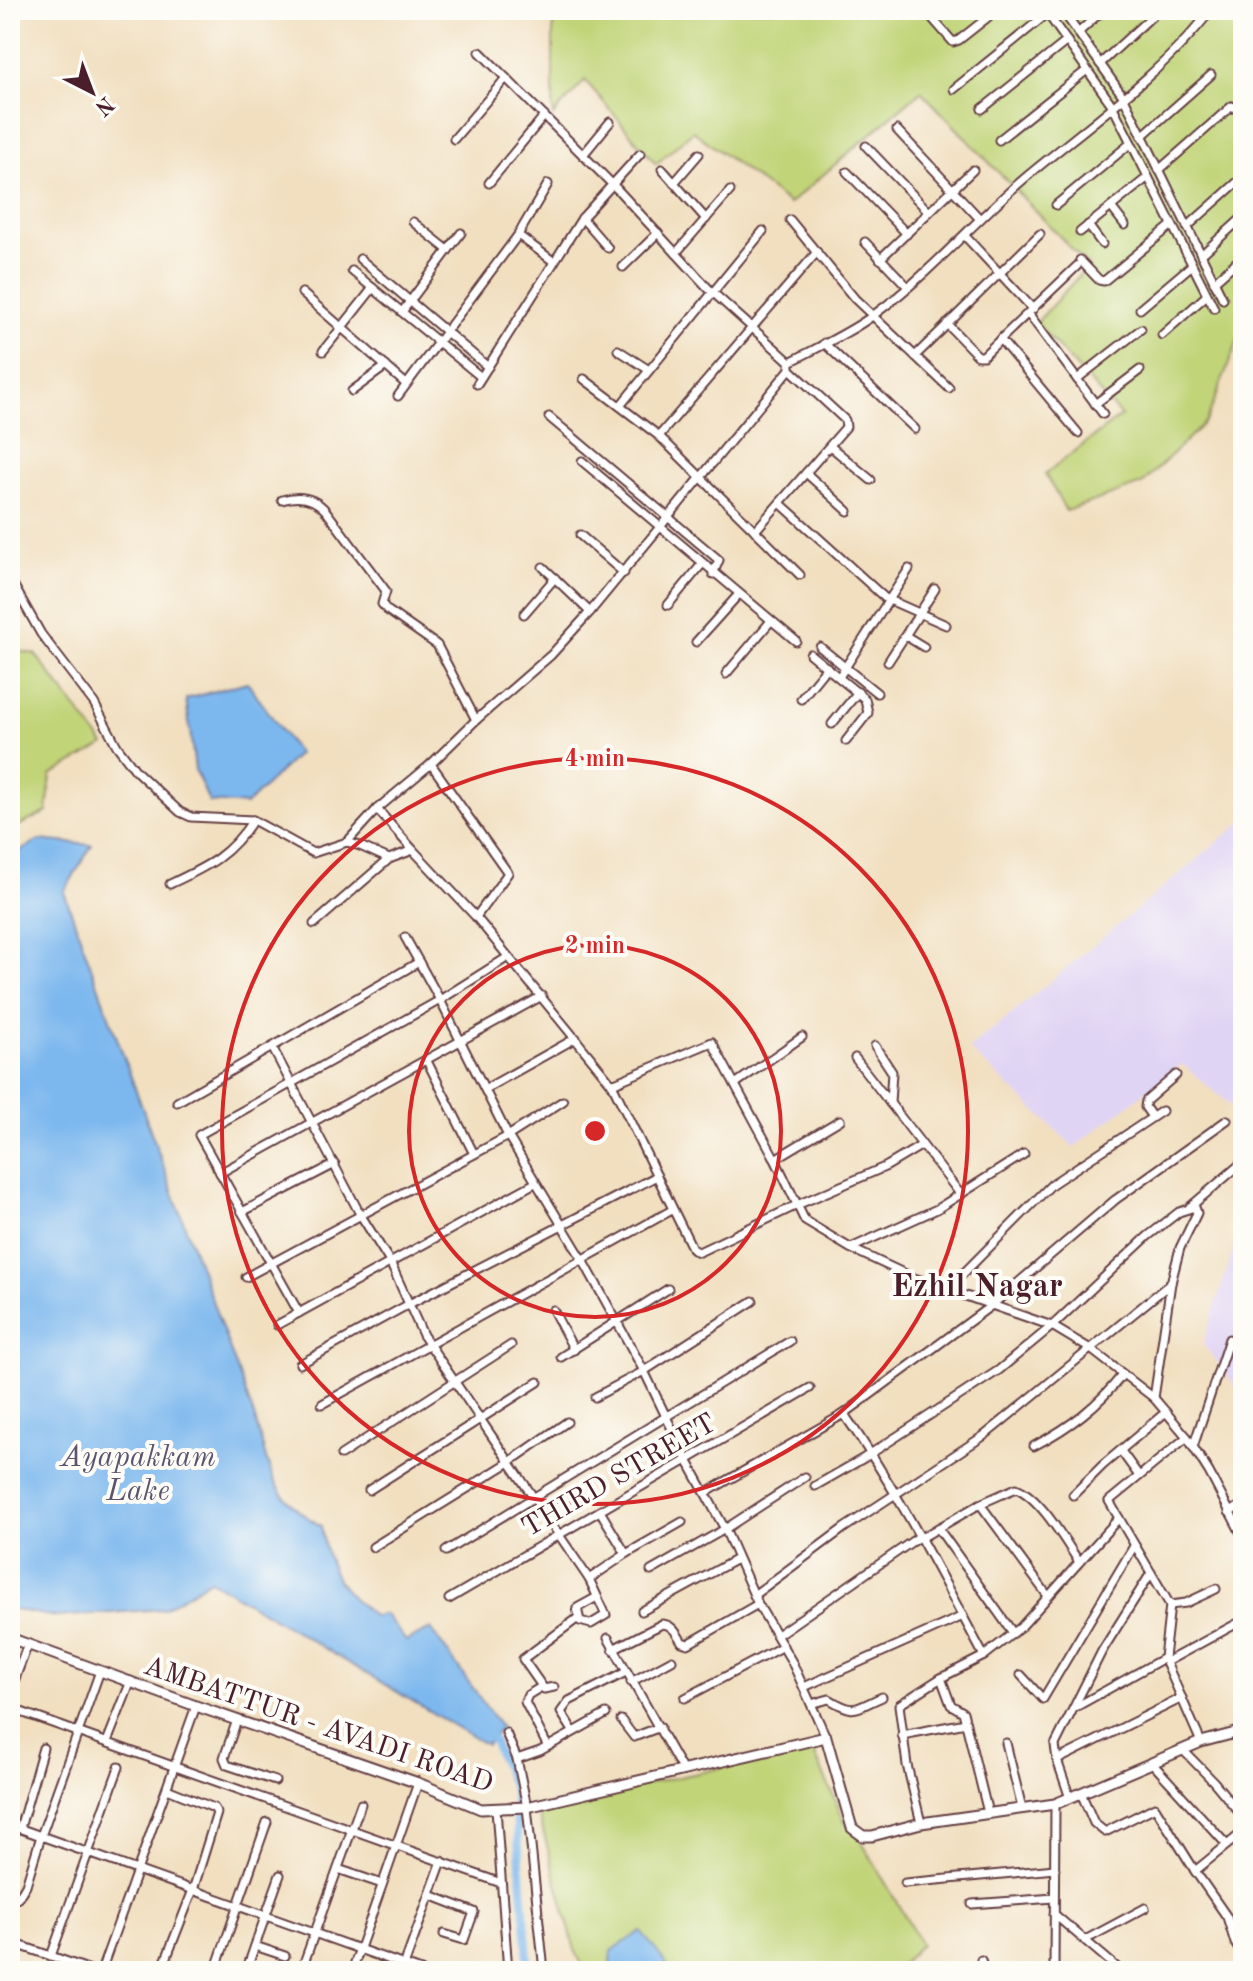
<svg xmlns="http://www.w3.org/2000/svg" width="1253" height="1981" viewBox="0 0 1253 1981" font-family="'Old Standard TT',serif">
<rect width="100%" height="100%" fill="#fdfcf7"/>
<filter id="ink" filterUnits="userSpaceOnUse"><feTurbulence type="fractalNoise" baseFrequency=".0125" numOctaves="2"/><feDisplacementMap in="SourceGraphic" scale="16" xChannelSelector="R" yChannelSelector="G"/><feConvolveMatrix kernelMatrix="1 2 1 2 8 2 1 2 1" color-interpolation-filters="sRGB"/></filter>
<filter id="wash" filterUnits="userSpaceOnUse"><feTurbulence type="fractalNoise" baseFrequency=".006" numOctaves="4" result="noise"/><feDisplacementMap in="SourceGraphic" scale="32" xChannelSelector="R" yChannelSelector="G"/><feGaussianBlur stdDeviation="1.8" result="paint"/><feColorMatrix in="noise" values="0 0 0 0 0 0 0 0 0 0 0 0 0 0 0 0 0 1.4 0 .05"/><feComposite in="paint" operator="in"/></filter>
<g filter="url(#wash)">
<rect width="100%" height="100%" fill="#f1dfc0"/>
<g fill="#e0d4f4">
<path d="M1243,821V1116L1182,1064L1074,1147L969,1049Z"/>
<path d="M1243,1219V1396L1203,1344Z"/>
</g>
<g fill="#c1d478" stroke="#867a52" stroke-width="2">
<path d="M553,10H1243V327L1207,420L1142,484L1066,511L1045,474L1121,416L1036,323L1088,266L921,91L789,204L693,131L656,164L585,80L553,116Z"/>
<path d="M10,650L35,654L104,745L51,775L47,812L10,830Z"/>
<path d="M812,1748L845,1823L857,1834L921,1944L895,1971H585L575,1950L537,1808Z"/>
</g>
<g fill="#7cb7ee" stroke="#636b8c" stroke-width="2">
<path d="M247,682L298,754L246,805L209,802L195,770L186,699Z"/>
<path d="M39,840L92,845L64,892L255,1419C269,1468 272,1499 321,1526C328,1572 337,1586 373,1616L385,1614L406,1641L431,1629L501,1728L486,1745L210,1580L163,1609L56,1617L10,1609V857Z"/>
<path d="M641,1931L672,1971H614L610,1962L611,1951Z"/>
</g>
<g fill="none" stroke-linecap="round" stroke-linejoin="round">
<path stroke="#7cb7ee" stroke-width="8" d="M492,1738L514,1789L529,1971"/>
</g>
</g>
<g filter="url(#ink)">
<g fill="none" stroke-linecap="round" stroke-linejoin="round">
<g stroke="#633c41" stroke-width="11">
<g id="street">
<path d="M925,10L953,42L959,40L997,10"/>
<path d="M1045,10L1112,105L1214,308"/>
<path d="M1062,10L1123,96L1223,299"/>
<path d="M1211,10C1162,74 1087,126 1025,178C973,222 930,274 875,314C850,333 818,347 790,362V369L590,612L551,655L476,720L431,764L508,873L476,917L612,1084L712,1042L773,1155L805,1221L850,1248L914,1278L1052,1326L1092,1350L1154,1398L1187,1437L1209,1472L1243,1537"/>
<path d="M1078,33L1103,10"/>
<path d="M480,52L618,190L708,288L790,362"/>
<path d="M1100,64L1152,16"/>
<path d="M954,89L1047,14"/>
<path d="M982,109L1067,41"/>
<path d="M897,130L980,219"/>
<path d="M1142,136L1211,75"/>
<path d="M454,139L506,78"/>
<path d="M999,140L1087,70"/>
<path d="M866,146L929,212"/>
<path d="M583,155L610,122"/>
<path d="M662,169L706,219"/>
<path d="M1159,170L1232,106L1243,113"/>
<path d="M847,172L907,234"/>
<path d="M489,183L544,116"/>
<path d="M674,183L699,154"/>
<path d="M1056,205L1131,143"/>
<path d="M1111,207L1125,225"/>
<path d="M582,218L608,248"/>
<path d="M790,220L855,299L949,388"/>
<path d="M413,222L448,250"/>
<path d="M1088,225L1102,244"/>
<path d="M1187,227L1243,177"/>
<path d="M1080,232L1148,177"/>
<path d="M518,235L553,261"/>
<path d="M965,236L1033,309"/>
<path d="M865,242L908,287"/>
<path d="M676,253L730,191"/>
<path d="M1201,255L1243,217"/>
<path d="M360,259L488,367"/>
<path d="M880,259L973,170"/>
<path d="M1080,260L1099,280L1104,281L1172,225"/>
<path d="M623,267L658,233"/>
<path d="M352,271L481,377"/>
<path d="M1214,282L1243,256"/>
<path d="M302,293L406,384"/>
<path d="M1140,309L1192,265"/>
<path d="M402,312L461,233"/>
<path d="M1028,313L1103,414"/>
<path d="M947,324L978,356H983L1077,266"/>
<path d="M1162,335L1207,295"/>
<path d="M1000,339L1078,433"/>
<path d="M824,343L915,429"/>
<path d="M618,350L649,370"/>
<path d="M323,351L373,288"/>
<path d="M915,356L1040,234"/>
<path d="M584,379L659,436L800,575"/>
<path d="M1077,379L1141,329"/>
<path d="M477,384L582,218L640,154"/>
<path d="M352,391L386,366"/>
<path d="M398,396L518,235L548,184"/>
<path d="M1095,404L1140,370"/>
<path d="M620,406L763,231"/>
<path d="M549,417L719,560L713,574"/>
<path d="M659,436L817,252"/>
<path d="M830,446L871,480"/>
<path d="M582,461L796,641"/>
<path d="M806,473L848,511"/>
<path d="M282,500C299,495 314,497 326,511L386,591L382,604L387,610L437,645L476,720"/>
<path d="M780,503L885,598L946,625"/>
<path d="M755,531L846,427L845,420L790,369"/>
<path d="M580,535L624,573"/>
<path d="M543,567L590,612"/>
<path d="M10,579L41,634L94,703L117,746L136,771L180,812L191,817L253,820L313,853L347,842L360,846L389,859L413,850L476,917"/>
<path d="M668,605L702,564"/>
<path d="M524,614L555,578"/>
<path d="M906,636L924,647"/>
<path d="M696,642L739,594"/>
<path d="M820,647L877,693"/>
<path d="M810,654L865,699L868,713L846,741"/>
<path d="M888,662L935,589"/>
<path d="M726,674L770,622"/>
<path d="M839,677L909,569"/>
<path d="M801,699L827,667"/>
<path d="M832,724L858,692"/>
<path d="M347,842L377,809"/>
<path d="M413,850L377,809L431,764"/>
<path d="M170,884C208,866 230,856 253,820"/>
<path d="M314,924L389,859"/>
<path d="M405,937L440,1000L508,1136L583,1260L644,1371L687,1460L725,1529L758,1604L792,1662L826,1737"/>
<path d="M875,1046L892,1072L890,1103"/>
<path d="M272,1047L360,1214L390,1262L423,1335L589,1579C595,1591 600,1603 606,1615L591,1624L580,1621L577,1608L597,1597"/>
<path d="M855,1058L961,1195"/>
<path d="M427,1061L474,1154"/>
<path d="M612,1084L693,1250L699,1252L797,1205L887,1166L922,1145"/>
<path d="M735,1084L802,1037"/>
<path d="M485,1089L576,1038"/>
<path d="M177,1102L419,962"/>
<path d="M1152,1117L1145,1107L1146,1101L1176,1075"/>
<path d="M775,1159L840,1120"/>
<path d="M220,1173L542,996"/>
<path d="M1190,1207L1243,1162"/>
<path d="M242,1212L335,1164"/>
<path d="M851,1248L937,1209L1024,1154"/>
<path d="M246,1277L508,1136L563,1101"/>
<path d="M947,1290L1052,1184L1162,1111"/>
<path d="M553,1310L574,1350"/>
<path d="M299,1313L199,1135L440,1000L508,957"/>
<path d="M277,1325L535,1183"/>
<path d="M561,1357L668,1289"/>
<path d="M300,1364L411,1303L657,1176"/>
<path d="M595,1397L644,1371L753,1301"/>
<path d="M322,1404L672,1210"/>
<path d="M1034,1446C1070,1427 1098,1406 1123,1374"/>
<path d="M1193,1447L1229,1339"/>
<path d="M1121,1451L1139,1476"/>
<path d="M341,1455L511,1345"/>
<path d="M815,1486L864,1458L999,1370L1052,1326L1148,1236L1179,1212L1195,1207L1197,1213L1180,1248L1171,1283L1154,1398"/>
<path d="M369,1490L538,1382"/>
<path d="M707,1492L844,1414"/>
<path d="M1073,1495L1103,1465L1166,1412"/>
<path d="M980,1504L1048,1596"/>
<path d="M1229,1512L1243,1505"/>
<path d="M938,1528L1013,1633"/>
<path d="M921,1538L980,1504L1016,1488C1040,1497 1065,1541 1079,1562"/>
<path d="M373,1547L508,1463L567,1422"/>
<path d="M446,1551L790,1341"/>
<path d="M626,1554L682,1522"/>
<path d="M651,1571L725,1529L805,1477"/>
<path d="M589,1579L626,1554L600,1511"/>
<path d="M754,1595L844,1528L985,1435L1171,1283"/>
<path d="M449,1599L810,1388"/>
<path d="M1170,1605L1186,1603L1216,1589"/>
<path d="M642,1611L737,1559"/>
<path d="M777,1635L920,1536"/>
<path d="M608,1638L683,1771"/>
<path d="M613,1649L662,1624C672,1624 677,1634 682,1642L688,1644L758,1604"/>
<path d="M984,1656C940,1574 898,1491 844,1414L992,1305L1115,1200L1227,1120"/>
<path d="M1164,1658L1170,1605L1109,1501L1187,1437"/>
<path d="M1166,1662L1236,1624"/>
<path d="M1021,1675L1043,1699L1134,1546"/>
<path d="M941,1678L951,1705L963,1712L988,1813"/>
<path d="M631,1682L672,1660"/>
<path d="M541,1687L528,1695L525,1702L547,1745"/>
<path d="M554,1687L544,1689L523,1659L578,1618"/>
<path d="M804,1687L963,1616"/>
<path d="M10,1692L28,1644"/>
<path d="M685,1698L783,1646"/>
<path d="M811,1704L829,1699C856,1715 854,1709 882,1697"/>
<path d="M10,1708L501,1883"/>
<path d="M1074,1708L1164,1658L1201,1742"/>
<path d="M237,1720L224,1758L227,1765L275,1781"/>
<path d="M621,1720L634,1737L660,1727"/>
<path d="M573,1731L561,1712L569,1701L626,1672"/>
<path d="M506,1733L517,1759L527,1807L544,1971"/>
<path d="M902,1735L966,1723"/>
<path d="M107,1742L131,1681"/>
<path d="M1006,1743L1022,1808"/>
<path d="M1183,1750L1214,1782L1243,1817"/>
<path d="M517,1759L540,1751L606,1714"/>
<path d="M1057,1760L1055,1745L1102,1651L1151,1573"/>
<path d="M1152,1763L1227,1845"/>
<path d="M1081,1793L1094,1823L1105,1832L1155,1807L1195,1871L1227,1917L1235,1943L1243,1956"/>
<path d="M1070,1798L1057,1760L1182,1698"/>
<path d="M496,1809L508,1971"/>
<path d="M921,1823L907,1765L899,1705L941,1678L984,1656L1021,1627L1119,1518"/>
<path d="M10,1825L421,1971"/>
<path d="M20,1828L43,1748"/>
<path d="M338,1869L382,1884"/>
<path d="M1195,1871L1243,1832"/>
<path d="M905,1883L1055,1869"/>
<path d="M430,1895L474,1912L464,1940L444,1934"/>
<path d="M10,1901L18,1898L26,1885L41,1836L100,1671"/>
<path d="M972,1904L1054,1898"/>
<path d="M1054,1914L1121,1971"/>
<path d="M1231,1926L1243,1922"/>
<path d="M1085,1940L1145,1908"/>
<path d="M10,1942L51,1956"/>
<path d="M255,1946L285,1956"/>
<path d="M981,1960L984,1971"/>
<path d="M163,1967L193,1890L217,1813L214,1808L167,1789"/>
<path d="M930,1969L931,1971"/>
<path d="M93,1971L51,1956L119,1767"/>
<path d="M101,1971L196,1706"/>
<path d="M215,1971L267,1822"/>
<path d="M246,1971L280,1875"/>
<path d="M301,1971L361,1804"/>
<path d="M352,1971L418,1783"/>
<path d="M402,1971L442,1861"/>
<path d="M1054,1971L1055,1804"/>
</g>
</g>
<g stroke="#633c41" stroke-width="13">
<path id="secondary" d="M10,1638L196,1706L418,1783L481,1809L527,1807L826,1737L852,1828L863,1836H872L921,1823L1055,1804L1201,1742L1243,1731"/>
</g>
<use href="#street" stroke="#fff" stroke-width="7"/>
<use href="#secondary" stroke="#fff" stroke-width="9"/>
</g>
</g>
<g fill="none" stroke="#d62828" stroke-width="4">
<circle cx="595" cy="1131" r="186"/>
<circle cx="595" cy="1131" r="373"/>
</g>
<g text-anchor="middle" stroke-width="8" stroke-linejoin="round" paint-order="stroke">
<g font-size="28" fill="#4a1f2b" stroke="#fdfcf7">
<text transform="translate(618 1474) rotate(-30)" y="10">THIRD STREET</text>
<text transform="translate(319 1723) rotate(19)" y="10">AMBATTUR - AVADI ROAD</text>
</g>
<g font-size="30" font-style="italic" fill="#5c546f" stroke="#fdfcf7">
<text x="138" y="1466">Ayapakkam<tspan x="138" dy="34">Lake</tspan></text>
</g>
<g font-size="32" font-weight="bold" fill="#4a1f2b" stroke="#fdfcf7">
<text x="977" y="1296">Ezhil Nagar</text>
</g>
</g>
<circle cx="595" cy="1131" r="12" fill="#d62828" stroke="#fdfcf7" stroke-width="4"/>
<g font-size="24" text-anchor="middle" font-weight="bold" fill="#d62828" stroke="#fdfcf7" stroke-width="8" stroke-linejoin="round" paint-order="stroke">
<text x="595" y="766">4 min</text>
<text x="595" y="953">2 min</text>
</g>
<rect width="1253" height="1981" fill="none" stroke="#fdfcf7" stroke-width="40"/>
<g transform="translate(92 92) rotate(138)" stroke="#fdfcf7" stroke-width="6" paint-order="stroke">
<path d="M0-6L14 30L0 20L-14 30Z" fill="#4a1f2b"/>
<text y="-12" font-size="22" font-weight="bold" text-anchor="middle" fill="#4a1f2b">N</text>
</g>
</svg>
